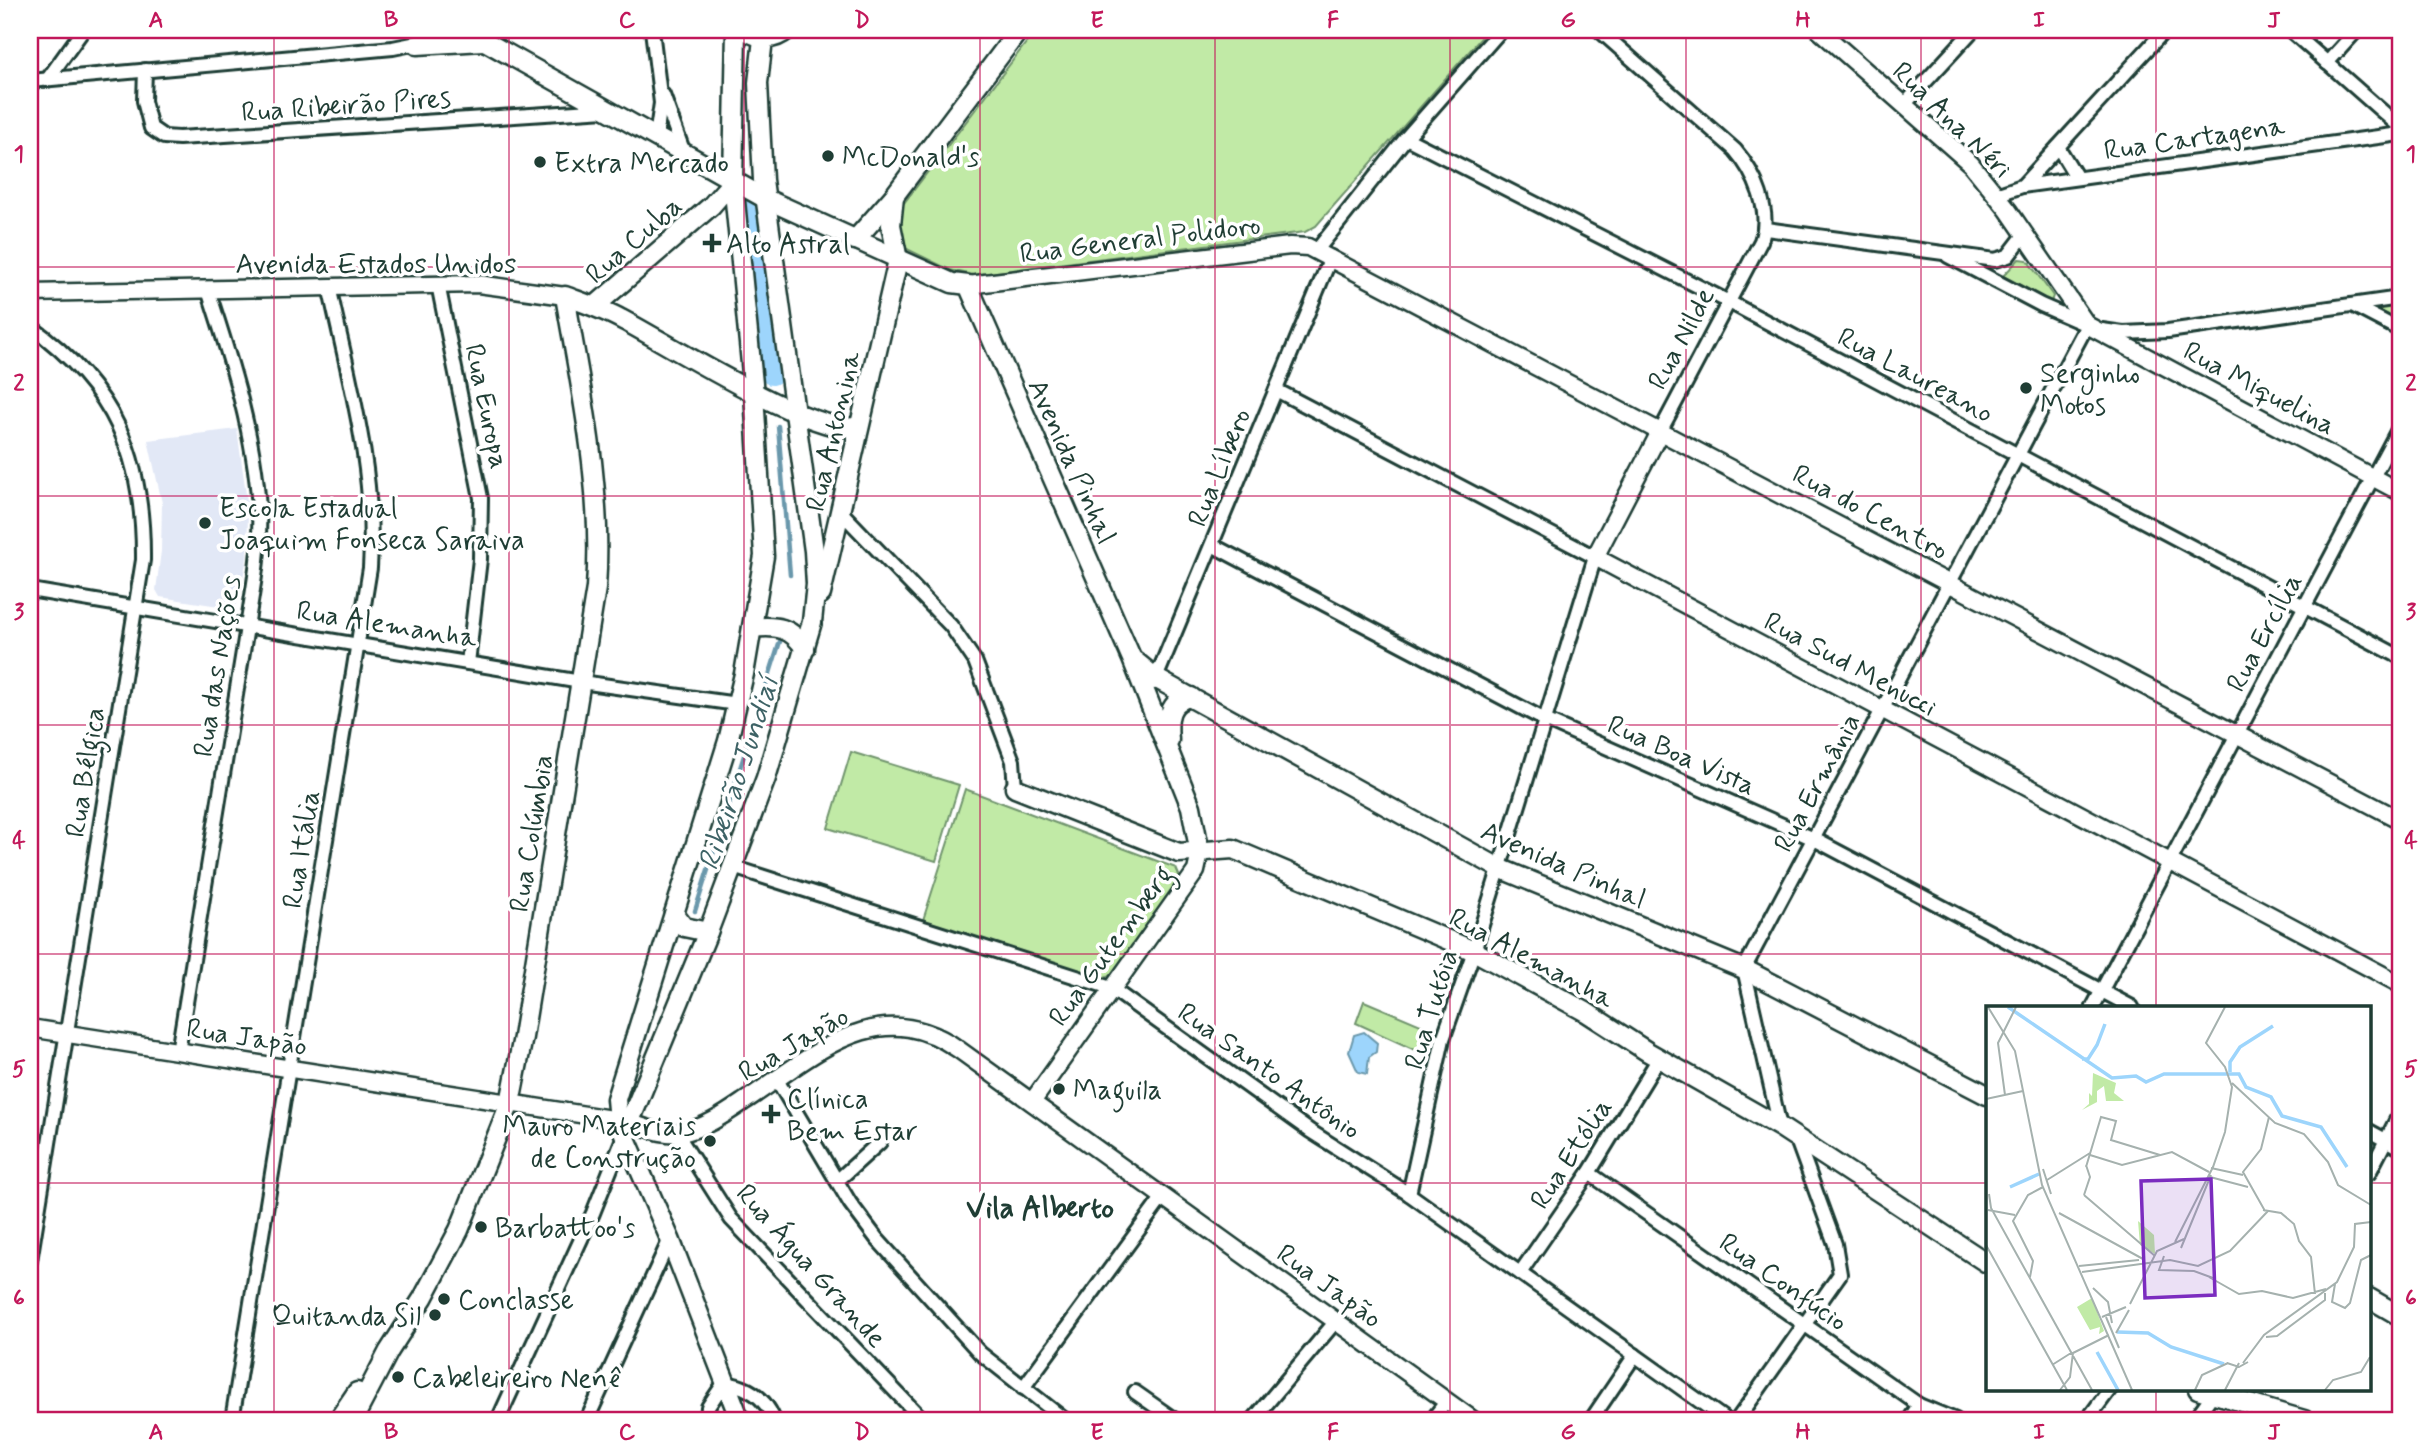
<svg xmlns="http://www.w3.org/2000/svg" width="2430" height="1450" viewBox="0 0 2430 1450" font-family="Mynerve,sans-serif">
<rect width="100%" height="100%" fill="#fff"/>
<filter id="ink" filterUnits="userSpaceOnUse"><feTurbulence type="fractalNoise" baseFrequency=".0143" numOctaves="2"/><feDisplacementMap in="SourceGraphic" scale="14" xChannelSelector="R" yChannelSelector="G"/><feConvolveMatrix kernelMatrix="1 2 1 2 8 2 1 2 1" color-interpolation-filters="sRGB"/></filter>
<g filter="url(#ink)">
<path fill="#e2e8f6" d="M237,429L248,509L247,559L237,604L232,608L160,597L156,590L161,551L162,503L148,440Z"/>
<g fill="#c1eaa6" stroke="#70946d" stroke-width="2">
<path d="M1036,30H1488L1316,226L1305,232L973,275L950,270L903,247L899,224L901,207Z"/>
<path d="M2019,259L2027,260L2053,296L2051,302L2003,276Z"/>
<path d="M2400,305V321L2376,309Z"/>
<path d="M851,752L959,785L936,861L828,828Z"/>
<path d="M965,789L1176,868L1179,875L1177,885L1113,974L1102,978L923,920Z"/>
<path d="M1364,1001L1435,1031L1428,1056L1356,1023Z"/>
</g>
<path fill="#9dd5fc" stroke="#6b98ac" stroke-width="2" d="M1364,1032L1377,1043L1376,1052L1369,1057L1367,1074L1358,1072L1349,1052L1354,1035Z"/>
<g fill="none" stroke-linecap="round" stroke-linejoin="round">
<g stroke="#6b98ac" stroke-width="4.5">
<path d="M778,426L790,575"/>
<path d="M695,911L782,635"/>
</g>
<path stroke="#9dd5fc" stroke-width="24" d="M751,211L772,373"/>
<g stroke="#1f3d34" stroke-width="18">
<g id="minor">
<path d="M652,30L661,103L656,137"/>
<path d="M1599,30L1735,150C1755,173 1772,212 1761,241L1661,430"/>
<path d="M2290,30L2400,127"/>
<path d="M2327,63L2357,30"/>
<path d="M145,70L144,101L151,128L164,137L179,138L606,110"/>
<path d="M47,80L83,30"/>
<path d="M30,81L393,48L432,40L445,30"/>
<path d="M663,95L684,153"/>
<path d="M1904,105L1973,30"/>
<path d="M1406,138L1729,302L2400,657"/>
<path d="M2058,147L2077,178"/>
<path d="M2022,186L2165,30"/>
<path d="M1996,195L2022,186L2400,134"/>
<path d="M1766,229L1995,260L2008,256L2025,234"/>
<path d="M1317,250L1406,138L1501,30"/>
<path d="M438,284L481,498L480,559L468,663"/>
<path d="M2352,305L2400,330"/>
<path d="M30,326C115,387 144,457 143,560L30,1261"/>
<path d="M2102,330L2123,333L2168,331L2400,298"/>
<path d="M1276,390L1595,557L1474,951L1443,1039L1409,1194"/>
<path d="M841,512L951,626L975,661L1013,761L1015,788"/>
<path d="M1212,545L1545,720L1814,839L2132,1007"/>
<path d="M30,590L581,682L737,704"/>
<path d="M1154,683L1331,257"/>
<path d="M733,867L1111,988L1310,1131L1409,1194L1726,1420"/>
<path d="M2093,1007L2400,426"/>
<path d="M178,1052L247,627C253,589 261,549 259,510C255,436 231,360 208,290"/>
<path d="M777,1080L850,1203L877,1239L980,1353L1065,1420"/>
<path d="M1780,1127L1744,969L2087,325L2041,305L1948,256"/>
<path d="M2369,1131L2400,1148"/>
<path d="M677,1134L731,1219L923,1420"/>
<path d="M1589,1173L1919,1405L1956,1420"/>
<path d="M2369,1173L2400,1113"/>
<path d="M837,1181L880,1142"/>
<path d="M1520,1273L1589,1173L1659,1058"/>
<path d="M1023,1388L1162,1198"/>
<path d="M1135,1392L1175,1420"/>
<path d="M232,1420L370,568C376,471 349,380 329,286"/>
<path d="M498,1420L593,1213L625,1133"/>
<path d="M587,1420L670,1239"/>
<path d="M707,1420L708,1407L724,1383C749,1386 765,1397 774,1420"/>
<path d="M1253,1420L1336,1321"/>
<path d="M1432,1420L1446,1402"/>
<path d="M1591,1420L1635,1355"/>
<path d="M1737,1420L1840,1274L1835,1244L1797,1140"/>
<path d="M1909,1420L1919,1405"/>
<path d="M2087,1420L2110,1389"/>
<path d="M2194,1420L2213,1394"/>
</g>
</g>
<g stroke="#1f3d34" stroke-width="21">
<g id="tertiary">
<path d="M1819,30L1971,164L2008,210L2087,325L2400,492"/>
<path d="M968,285L1290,246L1308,247L2400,820"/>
<path d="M30,293L478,284L565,296"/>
<path d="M1661,430L1595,557L2400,984"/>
<path d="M30,1028L618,1120C637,1123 660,1136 680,1133C703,1129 724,1115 743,1102C813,1057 876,992 958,1049L1473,1420"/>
<path d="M1032,1102L1196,871L1200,853"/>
</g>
</g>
<g stroke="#1f3d34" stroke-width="23">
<g id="secondary">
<path d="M465,30L766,199L952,283L968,285L1132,659L1191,807L1200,853"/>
<path d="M736,30L733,181L754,394L764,556L744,674L728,741L616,1099L618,1120L670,1239L740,1420"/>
<path d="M745,30C760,39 773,42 787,30"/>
<path d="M417,45L483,41"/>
<path d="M894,196L891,225L898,260"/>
<path d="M855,240L894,196L1019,30"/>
<path d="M595,306L711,206L733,181"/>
<path d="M821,594L898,260"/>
<path d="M752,628C776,625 792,627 805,649"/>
<path d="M1135,661L1157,679L1499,868L1744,969L1987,1095"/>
<path d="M1169,740C1167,720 1168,700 1191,697"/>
<path d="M1015,788L1179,853L1233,849L1474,951L1586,1012L1648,1052L1780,1127L1987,1263"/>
<path d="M674,914L684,927L708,932"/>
<path d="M625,1133L708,932L766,778L812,622L816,584L814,551L763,180L758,83L764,30"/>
<path d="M2369,1298L2400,1316"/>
<path d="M2198,1389L2304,1420"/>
<path d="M338,1420L357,1392"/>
<path d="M353,1420L389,1351L423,1298L459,1230L510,1103L523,1037L596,588C603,489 582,394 565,296C584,303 603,309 621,319C659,338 825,444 859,425"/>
</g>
</g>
<use href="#minor" stroke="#fff" stroke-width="12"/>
<use href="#tertiary" stroke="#fff" stroke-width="16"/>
<use href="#secondary" stroke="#fff" stroke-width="18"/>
</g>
</g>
<path fill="none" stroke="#c2185b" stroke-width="2" stroke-opacity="0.55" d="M274,30V1420M509,30V1420M744,30V1420M980,30V1420M1215,30V1420M1450,30V1420M1686,30V1420M1921,30V1420M2156,30V1007M30,267H2400M30,496H2400M30,725H2400M30,954H2400M30,1183H1987M2369,1183H2400M2156,1389V1420"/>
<g fill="#1f3d34" stroke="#fff" stroke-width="2.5">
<circle cx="828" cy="156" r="7"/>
<circle cx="540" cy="162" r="7"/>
<path d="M708.5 232.5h7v7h7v7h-7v7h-7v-7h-7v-7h7z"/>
<circle cx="2026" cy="388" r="7"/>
<circle cx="205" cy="523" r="7"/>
<circle cx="1059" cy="1089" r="7"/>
<path d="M767.5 1103.5h7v7h7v7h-7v7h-7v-7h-7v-7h7z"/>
<circle cx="710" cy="1141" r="7"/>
<circle cx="481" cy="1227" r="7"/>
<circle cx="444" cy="1299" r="7"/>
<circle cx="435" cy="1315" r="7"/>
<circle cx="398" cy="1377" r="7"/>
</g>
<g text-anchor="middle" stroke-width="7" stroke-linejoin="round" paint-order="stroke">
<g font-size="28" fill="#1f3d34" stroke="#fff">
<text transform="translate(346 104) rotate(-4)" y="10">Rua Ribeirão Pires</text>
<text transform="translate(1953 119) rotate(44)" y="10">Rua Ana Néri</text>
<text transform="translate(2194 137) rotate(-8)" y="10">Rua Cartagena</text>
<text transform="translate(1140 238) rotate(-7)" y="10">Rua General Polidoro</text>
<text transform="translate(633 239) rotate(-41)" y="10">Rua Cuba</text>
<text x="376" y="273">Avenida Estados Unidos</text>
<text transform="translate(1680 338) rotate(-62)" y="10">Rua Nilde</text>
<text transform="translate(1916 374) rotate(28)" y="10">Rua Laureano</text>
<text transform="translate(2260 387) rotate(28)" y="10">Rua Miquelina</text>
<text transform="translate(488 406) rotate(78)" y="10">Rua Europa</text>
<text transform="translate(832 431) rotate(-77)" y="10">Rua Antonina</text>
<text transform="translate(1073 461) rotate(66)" y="10">Avenida Pinhal</text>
<text transform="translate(1218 467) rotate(-68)" y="10">Rua Líbero</text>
<text transform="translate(1871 511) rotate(28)" y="10">Rua do Centro</text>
<text transform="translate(387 623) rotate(9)" y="10">Rua Alemanha</text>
<text transform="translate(2263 632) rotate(-62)" y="10">Rua Ercília</text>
<text transform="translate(1851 663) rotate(28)" y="10">Rua Sud Menucci</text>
<text transform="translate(216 666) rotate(-81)" y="10">Rua das Nações</text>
<text transform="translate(1682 754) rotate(24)" y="10">Rua Boa Vista</text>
<text transform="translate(84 772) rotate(-81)" y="10">Rua Bélgica</text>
<text transform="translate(1816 782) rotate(-62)" y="10">Rua Ermânia</text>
<text transform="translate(530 833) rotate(-81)" y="10">Rua Colúmbia</text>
<text transform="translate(300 849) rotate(-81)" y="10">Rua Itália</text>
<text transform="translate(1564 864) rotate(24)" y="10">Avenida Pinhal</text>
<text transform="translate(1110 945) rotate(-54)" y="10">Rua Gutemberg</text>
<text transform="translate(1532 957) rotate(28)" y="10">Rua Alemanha</text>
<text transform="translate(1430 1009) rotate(-73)" y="10">Rua Tutóia</text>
<text transform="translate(247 1036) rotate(9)" y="10">Rua Japão</text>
<text transform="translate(793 1043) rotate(-30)" y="10">Rua Japão</text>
<text transform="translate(1270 1070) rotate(35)" y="10">Rua Santo Antônio</text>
<text transform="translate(1570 1153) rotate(-57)" y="10">Rua Etólia</text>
<text transform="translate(812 1265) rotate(48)" y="10">Rua Água Grande</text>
<text transform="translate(1784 1281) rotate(35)" y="10">Rua Confúcio</text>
<text transform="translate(1330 1285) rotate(36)" y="10">Rua Japão</text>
</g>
<g font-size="28" fill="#1f3d34" stroke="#fff" text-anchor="start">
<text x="842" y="166">McDonald's</text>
<text x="554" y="172">Extra Mercado</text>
<text x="726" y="253">Alto Astral</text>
<text x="2040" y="382">Serginho<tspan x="2040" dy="32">Motos</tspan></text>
<text x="219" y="517">Escola Estadual<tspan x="219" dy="32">Joaquim Fonseca Saraiva</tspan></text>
<text x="1073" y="1099">Maguila</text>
<text x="787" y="1108">Clínica<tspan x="787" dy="32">Bem Estar</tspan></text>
<text x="696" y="1135" text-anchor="end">Mauro Materiais<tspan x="696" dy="32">de Construção</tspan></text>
<text x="495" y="1237">Barbattoo's</text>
<text x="458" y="1309">Conclasse</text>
<text x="421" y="1325" text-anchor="end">Quitanda Sil</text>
<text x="412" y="1387">Cabeleireiro Nenê</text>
</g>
<g font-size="30" font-style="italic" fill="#3e6366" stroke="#fff">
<text transform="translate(738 773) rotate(-72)" y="10">Ribeirão Jundiaí</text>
</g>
<g font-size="30" font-weight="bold" fill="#1f3d34" stroke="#fff">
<text x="1040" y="1217">Vila Alberto</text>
</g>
</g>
<g transform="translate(1986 1006)">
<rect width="385" height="385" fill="#fff"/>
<path d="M107,67L130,77L128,87L138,95H120L118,80L111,85V96L96,104L103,98V87L106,90ZM152,215L168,229L169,248L154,239ZM106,292L118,325L113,328L114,321L104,324L91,301Z" fill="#c1eaa6"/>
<path fill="none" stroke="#9dd5fc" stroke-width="3.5" d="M22,1L126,72L150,70L160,76L178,68H253L260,81L285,91L296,110L335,121L361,161M96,53H102L111,39L119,18M244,66V56L254,41L287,20M24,181L53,168M131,326L162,327L185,341L238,358M111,346L132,384"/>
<path fill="none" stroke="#a5b1ae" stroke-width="2" d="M2,1L29,45L56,179L146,384M246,77L289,117L318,128L342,156L352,179L385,199M19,89L12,37L30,1M0,93L37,85M104,149L136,159L186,146L223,166M100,161L115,111L130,115L125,134L174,149M225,162L257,169M57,163L65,188M224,171L262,181M61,174L104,147M3,188L5,202L106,384M98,189L169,250M98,189L104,171L100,159M2,204L29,209M277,204L295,207L308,218L313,235L325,251L329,288M279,205L257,166L275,143L283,111M73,207L157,253M189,236L227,161L239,126L246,81L239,61L220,37L239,1M0,239L81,384M195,242L225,169M178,250L173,264L208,265L227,272M93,260L153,254M96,266L184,254L212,260L244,245L282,205M44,271L47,255L27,215L42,189L57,181M223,271L253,288L276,285L307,292L340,283M349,278L346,296L359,302L364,297L375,254L385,249M107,282L122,296L126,317M144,298L171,245L198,233M116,311L140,301M120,311L133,342M130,327L143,304M280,331L291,330L339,294V287M241,357L253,361L262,356M257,357L278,329L351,276L368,241L369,218L385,216M66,359L85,347M74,384L84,371L87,347L123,329M209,384L216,369L242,357M239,384L253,357M339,384L347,374L375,366L384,351"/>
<path fill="#7b2cbf" fill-opacity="0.15" stroke="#7b2cbf" stroke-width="3.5" d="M225,173L229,289L159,292L155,175Z"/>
<rect width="385" height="385" fill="none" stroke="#1f3d34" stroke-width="3.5"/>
</g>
<rect width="2430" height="1450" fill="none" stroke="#fff" stroke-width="77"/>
<rect x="38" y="38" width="2354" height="1374" fill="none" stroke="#c2185b" stroke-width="2.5"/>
<g font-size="23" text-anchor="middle" font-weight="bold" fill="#c2185b">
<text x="156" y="27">A</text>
<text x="391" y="27">B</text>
<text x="627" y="27">C</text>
<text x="862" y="27">D</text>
<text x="1097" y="27">E</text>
<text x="1333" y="27">F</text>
<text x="1568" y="27">G</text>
<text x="1803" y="27">H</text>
<text x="2039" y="27">I</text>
<text x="2274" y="27">J</text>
<text x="19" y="161">1</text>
<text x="2411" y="161">1</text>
<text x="19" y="390">2</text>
<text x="2411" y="390">2</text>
<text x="19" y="619">3</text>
<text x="2411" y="619">3</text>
<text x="19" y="847">4</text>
<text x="2411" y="847">4</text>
<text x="19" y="1076">5</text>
<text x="2411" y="1076">5</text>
<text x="19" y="1305">6</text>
<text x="2411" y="1305">6</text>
<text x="156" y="1439">A</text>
<text x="391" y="1439">B</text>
<text x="627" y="1439">C</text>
<text x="862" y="1439">D</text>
<text x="1097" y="1439">E</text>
<text x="1333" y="1439">F</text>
<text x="1568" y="1439">G</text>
<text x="1803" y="1439">H</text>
<text x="2039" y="1439">I</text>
<text x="2274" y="1439">J</text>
</g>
</svg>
